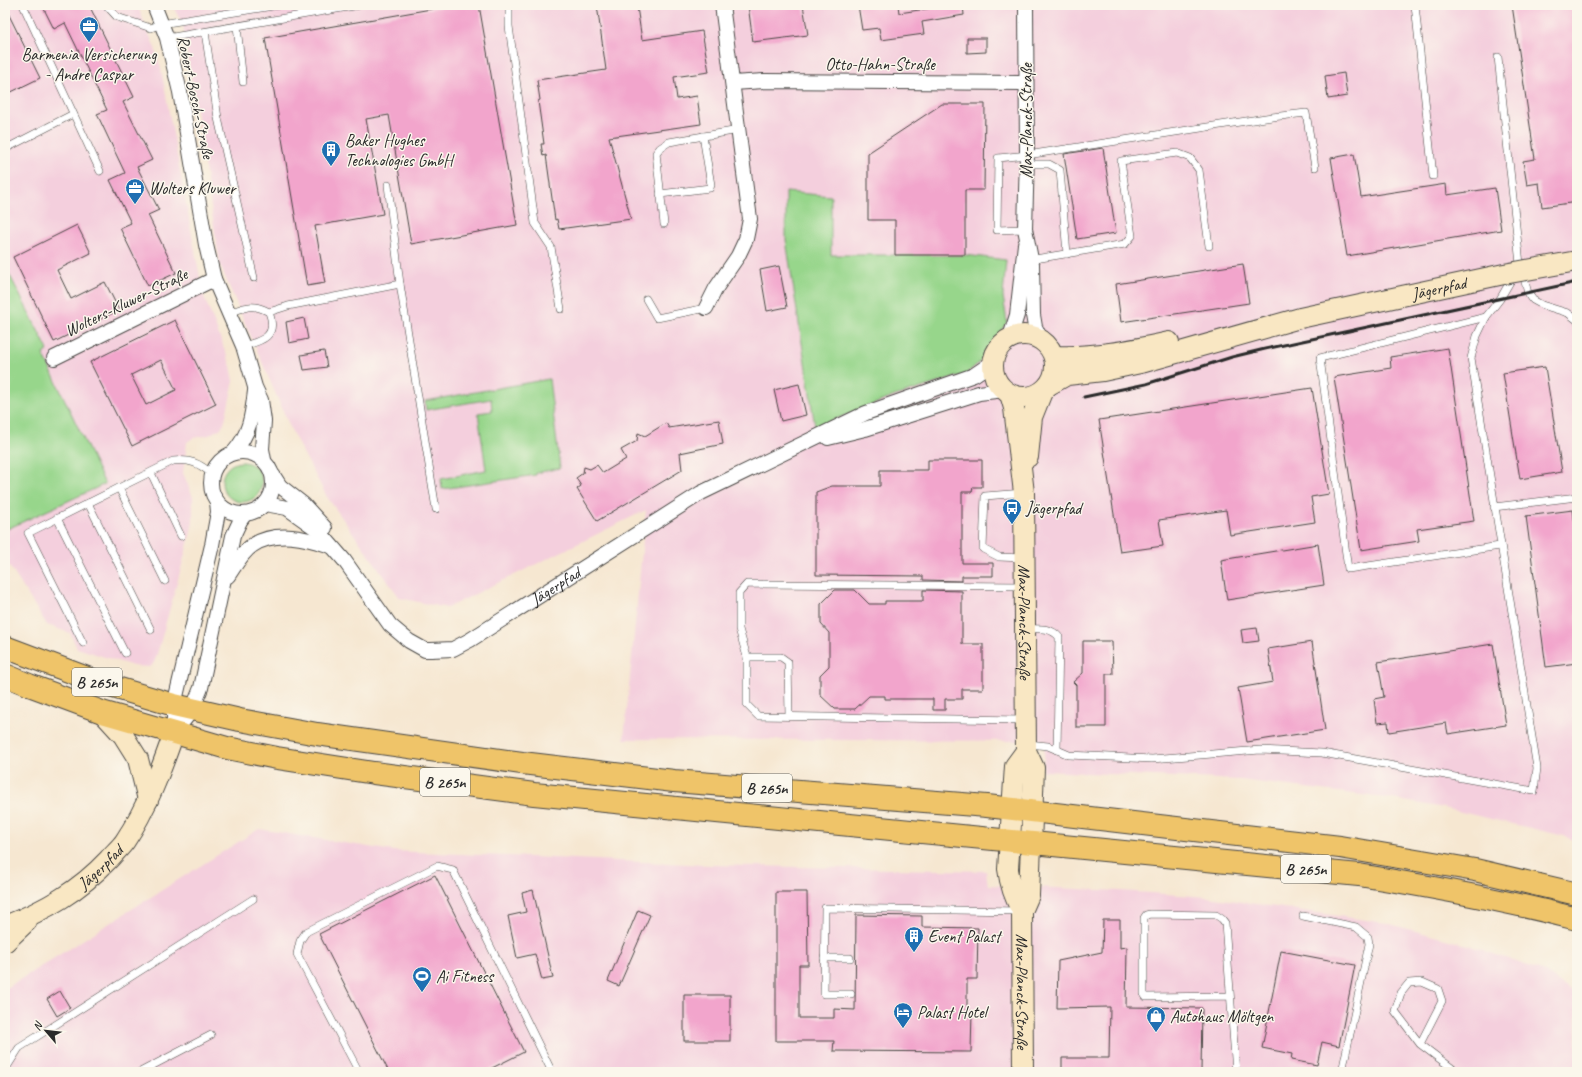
<svg xmlns="http://www.w3.org/2000/svg" width="1582" height="1077" viewBox="0 0 1582 1077" font-family="Caveat,sans-serif">
<rect width="100%" height="100%" fill="#fbf7ec"/>
<filter id="ink" filterUnits="userSpaceOnUse"><feTurbulence type="fractalNoise" baseFrequency=".025" numOctaves="2"/><feDisplacementMap in="SourceGraphic" scale="8" xChannelSelector="R" yChannelSelector="G"/><feConvolveMatrix kernelMatrix="1 2 1 2 8 2 1 2 1" color-interpolation-filters="sRGB"/></filter>
<filter id="wash" filterUnits="userSpaceOnUse"><feTurbulence type="fractalNoise" baseFrequency=".012" numOctaves="4" result="noise"/><feDisplacementMap in="SourceGraphic" scale="16" xChannelSelector="R" yChannelSelector="G"/><feGaussianBlur stdDeviation="0.9" result="paint"/><feColorMatrix in="noise" values="0 0 0 0 0 0 0 0 0 0 0 0 0 0 0 0 0 1.4 0 .05"/><feComposite in="paint" operator="in"/></filter>
<g filter="url(#wash)">
<rect width="100%" height="100%" fill="#f6e7d1"/>
<g fill="#f4cfdd">
<path d="M5,5H137L155,48L161,69L203,294L231,366L234,381L224,424L221,428L209,435L193,438L187,442L183,473L193,497V522L190,536L156,658L153,664L150,667L133,666L77,648L70,633L47,625L5,559Z"/>
<path d="M172,5H1577V841L1560,835L1444,808L1387,798L1241,780L1043,771L1045,741L624,739L646,510L447,608L400,598L327,497L293,434L220,265L183,25Z"/>
<path d="M259,829L393,851L709,865L986,871L988,885L1121,891L1208,897L1386,923L1471,946L1542,971L1577,994V1072H5V989Z"/>
</g>
<g fill="#97d68b" stroke="#61805b">
<path d="M786,192L831,196V255H965L1006,260L1003,296L1007,322L982,360L966,374L895,396L815,427L786,240Z"/>
<path d="M5,266L48,350L43,354L105,484L5,530Z"/>
<path d="M549,379L560,468L536,473V475L442,489L441,479L486,470L478,413L492,411L491,399L426,410L425,401Z"/>
<circle cx="242" cy="482" r="20"/>
</g>
<g id="blocks">
<g fill="#f2a5cc" fill-rule="evenodd">
<path d="M42,5H89L134,97L123,102L152,160L137,167L159,210L148,215L176,273L148,286L120,228L131,223L110,180L125,173L97,114L107,110L65,23L54,29Z"/>
<path d="M454,5H479L517,225L411,244L389,115L366,119L383,214L315,226L325,283L307,286L265,38Z"/>
<path d="M597,5H629L630,9L637,7L642,40L702,31L709,72L674,77L677,99L697,96L701,124L609,137L631,219L559,229L557,219L555,220L546,155L543,156L541,144H544L538,101L540,100L537,80L606,70Z"/>
<path d="M748,5H803L808,35L753,42Z"/>
<path d="M858,5H898L899,13L953,5H963L964,15L922,22L924,34L881,40L879,28L862,30Z"/>
<path d="M1512,5H1577V202L1542,207L1539,183L1527,185L1523,161L1535,159Z"/>
<path d="M5,7L40,78L5,95Z"/>
<path d="M967,38H986V52L967,53Z"/>
<path d="M1344,73L1347,96L1328,99L1325,76Z"/>
<path d="M942,104H985L984,190H965V255H895V220H868V153Z"/>
<path d="M1103,148L1116,233L1077,239L1064,154Z"/>
<path d="M1354,154L1361,197L1446,184L1447,195L1495,188L1501,230L1347,256L1331,158Z"/>
<path d="M77,225L91,253L57,270L71,299L105,282L119,310L54,342L13,257Z"/>
<path d="M1243,264L1249,303L1121,322L1116,284Z"/>
<path d="M779,266L787,307L767,311L760,270Z"/>
<path d="M304,318L308,339L289,343L286,322Z"/>
<path d="M175,320L216,404L132,446L90,362ZM161,360L176,390L146,405L131,375Z"/>
<path d="M1448,348L1474,521L1417,529L1419,541L1361,550L1334,377L1391,368L1390,357Z"/>
<path d="M324,351L327,367L304,370L301,355Z"/>
<path d="M1545,367L1562,472L1520,479L1503,373Z"/>
<path d="M799,384L806,415L781,421L774,390Z"/>
<path d="M1312,388L1329,494L1311,497L1315,522L1230,535L1226,510L1159,520L1163,546L1120,552L1099,420Z"/>
<path d="M719,420L723,444L680,453L682,470L597,521L577,489L581,486L576,478L583,473L584,467L590,469L597,465L603,473L626,459L621,450L637,441L638,433L645,436L666,423L669,428Z"/>
<path d="M928,460H982V487H973L972,492H962V563H993V576H962V581L923,580V576L816,575V492L832,486H880V470H928Z"/>
<path d="M1573,510L1577,542V663L1546,667L1526,516Z"/>
<path d="M1318,544L1324,585L1227,600L1221,560Z"/>
<path d="M835,590H855L869,604H885V601H923V590L962,591V644H983V689H962V699H945V710H933V699H885V696H869L855,709H835L820,695V675L829,666V633L821,624V604Z"/>
<path d="M1257,628L1259,641L1243,643L1241,630Z"/>
<path d="M1083,641H1112L1113,674H1106V727H1076V685L1073,682L1083,673Z"/>
<path d="M1312,642L1325,730L1247,742L1238,688L1273,682L1268,649Z"/>
<path d="M1493,644L1506,725L1448,734L1446,723L1389,732L1388,722L1377,723L1374,699L1384,697L1378,662Z"/>
<path d="M435,875L524,1052L484,1072H389L319,934Z"/>
<path d="M533,890L553,978L542,980L535,954L517,958L508,916L526,912L522,893Z"/>
<path d="M776,892H807L808,965H799V1018H834V1009L855,1010L856,915L922,916V927L978,928L977,979H967V1011H972L971,1052L833,1051L834,1041H776Z"/>
<path d="M638,910L650,915L619,986L608,981Z"/>
<path d="M1103,920H1120V948L1127,947L1126,1007L1202,1008L1201,1072H1062V1058H1109L1110,1007L1057,1008L1058,961L1102,952Z"/>
<path d="M1281,951L1355,965L1339,1046L1322,1042L1317,1065L1291,1060L1292,1054L1262,1048Z"/>
<path d="M60,991L70,1008L57,1016L47,999Z"/>
<rect x="684" y="995" width="46" height="46"/>
</g>
</g>
</g>
<g filter="url(#ink)">
<use href="#blocks" fill-opacity="0" stroke="#494744" stroke-width="1"/>
<g fill="none" stroke-linecap="round" stroke-linejoin="round">
<g stroke="#494744" stroke-width="8">
<g id="lane">
<path d="M23,5L100,171"/>
<path d="M106,5L117,17L151,28L161,24L279,5"/>
<path d="M509,5V26L535,223L551,247L561,309"/>
<path d="M1415,5L1433,176"/>
<path d="M237,26L243,82"/>
<path d="M205,32L218,118L254,278"/>
<path d="M167,38L360,5"/>
<path d="M1498,57L1520,264L1526,263"/>
<path d="M5,149L73,114"/>
<path d="M1027,164H1049L1060,170L1067,254"/>
<path d="M660,194L710,188L711,185L703,136"/>
<path d="M664,224L656,153L660,148L669,142L739,130"/>
<path d="M1025,229L997,230L998,158L1027,155L1272,117L1306,113L1315,167"/>
<path d="M1029,260L1125,244L1132,236L1121,161L1177,153L1190,158L1199,170L1209,246"/>
<path d="M1522,271L1528,293L1533,300L1542,305L1568,313L1577,320"/>
<path d="M400,284L436,509"/>
<path d="M646,299L657,318L706,308"/>
<path d="M269,312L288,306L400,284L388,185"/>
<path d="M229,313C246,307 253,303 269,312C278,336 263,341 243,346"/>
<path d="M1486,317L1320,358L1348,569L1500,546"/>
<path d="M151,473L181,536"/>
<path d="M119,488L165,581"/>
<path d="M1023,493L985,496L983,549L999,557L1023,558"/>
<path d="M88,503L151,630"/>
<path d="M1494,507L1577,497"/>
<path d="M57,518L125,653"/>
<path d="M1023,586L747,584L739,593V629L747,657V705L758,716L1026,720"/>
<path d="M1027,629C1039,629 1051,627 1059,637L1057,750"/>
<path d="M83,643L28,533L173,461C190,459 199,463 212,474"/>
<path d="M747,657H781L788,662L789,716"/>
<path d="M1028,744L1048,746L1069,755L1152,759L1260,750L1322,753L1534,791L1537,768L1471,358L1477,336L1486,317L1500,299L1514,275"/>
<path d="M1303,916L1356,927L1368,937L1369,944L1342,1072"/>
<path d="M824,958H850"/>
<path d="M851,994H824L825,908L1020,911"/>
<path d="M1230,996L1146,997L1144,994V918L1146,915L1150,914L1216,915L1222,919L1225,923L1236,1072"/>
<path d="M1420,1044L1442,1001L1438,989L1422,982L1409,983L1401,993L1395,1011L1420,1044L1457,1072"/>
<path d="M5,1070L19,1048L253,899"/>
<path d="M140,1072L211,1035"/>
<path d="M359,1072L297,954L300,941L306,932L437,866L453,870L552,1072"/>
</g>
</g>
<g stroke="#494744" stroke-width="16">
<g id="street">
<path d="M154,5L167,38L180,92L206,245L214,279L243,346L255,387L261,400L264,421L262,449L264,460"/>
<path d="M1026,5L1027,155L1025,229L1032,264L1033,315L1035,327L1041,339"/>
<path d="M733,83L764,81L1026,83"/>
<path d="M706,308L716,288L738,256L746,239L750,219L722,5"/>
<path d="M1010,337L1017,315L1025,244"/>
<path d="M54,358L214,279"/>
<path d="M828,438L865,429L979,393L1004,390"/>
<circle cx="242" cy="483" r="31"/>
<path d="M233,453C250,434 252,416 255,391"/>
<path d="M273,475L280,486L303,504L325,528"/>
<path id="s1" d="M265,504L287,508L318,530L344,560L390,625L409,641L425,650H431L453,649L470,640L701,493L866,413L974,375L993,362"/>
<path d="M228,576C235,566 242,552 253,545C277,530 306,538 331,546"/>
<path d="M174,733V705L212,545L218,512L217,501"/>
<path d="M174,733L192,710L201,688L233,536L240,521L245,514"/>
</g>
</g>
<g stroke="#494744" stroke-width="22">
<g id="secondary">
<circle cx="1024" cy="366" r="31"/>
<path d="M1054,356C1093,358 1131,350 1169,342"/>
<path d="M1049,385L1067,375L1103,371L1145,362L1300,318"/>
<path id="s2" d="M1010,394L1014,408L1024,493L1026,751L1034,768L1029,895L1022,911L1023,1072"/>
<path d="M1028,457L1032,417L1042,392"/>
<path d="M102,712L123,735L138,759L148,800"/>
<path d="M1022,911C1014,897 1010,885 1008,869L1015,766L1026,751"/>
<path id="s3" d="M5,926C46,910 79,891 109,859C114,853 121,847 125,841C147,808 161,770 174,733"/>
<path d="M5,942L27,921"/>
</g>
</g>
<g stroke="#494744" stroke-width="24">
<g id="primary">
<path d="M5,647L103,684L174,705L240,720L317,734L522,763L674,781L987,806L1340,847L1475,870L1577,894"/>
<path d="M5,675L29,685L102,712L227,748L277,758L374,773L534,794L1359,875C1433,887 1504,900 1577,919"/>
</g>
</g>
<use href="#lane" stroke="#fff" stroke-width="7"/>
<use href="#street" stroke="#fff" stroke-width="14"/>
<use href="#secondary" stroke="#f9e7c3" stroke-width="20"/>
<use href="#primary" stroke="#efc469" stroke-width="22"/>
<path stroke="#2b2b2b" stroke-width="3" d="M1084,397L1146,384L1232,357L1265,349L1577,282"/>
<g stroke="#494744" stroke-width="22" stroke-linecap="butt">
<g id="secondary-bridge">
<path id="s4" d="M1300,318L1504,274L1577,261"/>
</g>
</g>
<use href="#secondary-bridge" stroke="#f9e7c3" stroke-width="20"/>
</g>
</g>
<defs>
<g id="office-pin" transform="scale(1)"><path d="M0 17L-7.5 6A9.5 9.5 0 1 1 7.5 6Z" fill="#1f6fb2" stroke="#fbf7ec"/><path d="M-6-3h4V-5.5h4V-3h4V5H-6ZM-1-4.5V-3h2v-1.5ZM-6 0V1H6V0Z" fill="#fff"/></g>
<g id="building-pin" transform="scale(1)"><path d="M0 17L-7.5 6A9.5 9.5 0 1 1 7.5 6Z" fill="#1f6fb2" stroke="#fbf7ec"/><path d="M-4-6H4V6H1V3H-1V6H-4ZM-2.5-4.3h1.7v1.8h-1.7ZM.8-4.3h1.7v1.8H.8ZM-2.5-1h1.7V.8h-1.7ZM.8-1h1.7V.8H.8Z" fill="#fff"/></g>
<g id="bus-pin" transform="scale(1)"><path d="M0 17L-7.5 6A9.5 9.5 0 1 1 7.5 6Z" fill="#1f6fb2" stroke="#fbf7ec"/><path d="M-5-6H5V4H4V6H2V4H-2V6H-4V4H-5ZM-3.5-4V0h7V-4ZM-3.5 1.2v1.5H-2V1.2ZM2 1.2v1.5H3.5V1.2Z" fill="#fff"/></g>
<g id="stadium-pin" transform="scale(1)"><path d="M0 17L-7.5 6A9.5 9.5 0 1 1 7.5 6Z" fill="#1f6fb2" stroke="#fbf7ec"/><path d="M0-5a6.5 5 0 1 0 0 10a6.5 5 0 1 0 0-10ZM-3.5-1.8h7v3.6h-7Z" fill="#fff"/></g>
<g id="hotel-pin" transform="scale(1)"><path d="M0 17L-7.5 6A9.5 9.5 0 1 1 7.5 6Z" fill="#1f6fb2" stroke="#fbf7ec"/><path d="M-6-4.5h1.5V1H6V5H4.5V3h-9V5H-6ZM-4 0a1.8 1.8 0 1 1 3.6 0ZM.5 0V-2.5h3Q6-2.5 6 0Z" fill="#fff"/></g>
<g id="shop-pin" transform="scale(1)"><path d="M0 17L-7.5 6A9.5 9.5 0 1 1 7.5 6Z" fill="#1f6fb2" stroke="#fbf7ec"/><path d="M-5-2.5h2.3a2.7 3.5 0 0 1 5.4 0H5L5.5 6h-11ZM-1.5-2.5h3a1.5 2.3 0 0 0-3 0Z" fill="#fff"/></g>
</defs>
<g fill-rule="evenodd">
<use href="#office-pin" x="89" y="26"/>
<use href="#building-pin" x="331" y="150"/>
<use href="#office-pin" x="135" y="188"/>
<use href="#bus-pin" x="1012" y="508"/>
<use href="#building-pin" x="914" y="936"/>
<use href="#stadium-pin" x="422" y="976"/>
<use href="#hotel-pin" x="903" y="1012"/>
<use href="#shop-pin" x="1156" y="1016"/>
</g>
<g text-anchor="middle" stroke-width="3" stroke-linejoin="round" paint-order="stroke">
<g fill="#fbf7ec" stroke="#696865" stroke-width="1">
<rect x="72" y="668" width="50" height="28" rx="3"/>
<rect x="420" y="768" width="50" height="28" rx="3"/>
<rect x="742" y="774" width="50" height="28" rx="3"/>
<rect x="1281" y="855" width="50" height="28" rx="3"/>
</g>
<g font-size="16" font-weight="bold" fill="#2b2b2b">
<text x="97" y="688">B 265n</text>
<text x="445" y="788">B 265n</text>
<text x="767" y="794">B 265n</text>
<text x="1306" y="875">B 265n</text>
</g>
<g font-size="17" fill="#2b2b2b" stroke="#fbf7ec" text-anchor="start">
<text x="89" y="60" text-anchor="middle">Barmenia Versicherung<tspan x="89" dy="20">- Andre Caspar</tspan></text>
<text x="345" y="146">Baker Hughes<tspan x="345" dy="20">Technologies GmbH</tspan></text>
<text x="149" y="194">Wolters Kluwer</text>
<text x="1026" y="514">Jägerpfad</text>
<text x="928" y="942">Event Palast</text>
<text x="436" y="982">Ai Fitness</text>
<text x="917" y="1018">Palast Hotel</text>
<text x="1170" y="1022">Autohaus Möltgen</text>
</g>
<g font-size="17" fill="#2b2b2b" stroke="#fbf7ec">
<text x="880" y="70">Otto-Hahn-Straße</text>
<text transform="translate(196 97) rotate(78)" y="6">Robert-Bosch-Straße</text>
<text transform="translate(1026 121) rotate(-90)" y="6">Max-Planck-Straße</text>
<text dy="6" stroke="none"><textPath href="#s4" startOffset="142">Jägerpfad</textPath></text>
<text transform="translate(126 302) rotate(-26)" y="6">Wolters-Kluwer-Straße</text>
<text dy="6" stroke="none"><textPath href="#s1" startOffset="371">Jägerpfad</textPath></text>
<text dy="6" stroke="none"><textPath href="#s2" startOffset="229">Max-Planck-Straße</textPath></text>
<text dy="6" stroke="none"><textPath href="#s3" startOffset="113">Jägerpfad</textPath></text>
<text dy="6" stroke="none"><textPath href="#s2" startOffset="602">Max-Planck-Straße</textPath></text>
</g>
</g>
<rect width="1582" height="1077" fill="none" stroke="#fbf7ec" stroke-width="20"/>
<g transform="translate(46 1031) rotate(298)" stroke="#fbf7ec" stroke-width="3" paint-order="stroke">
<path d="M0-3L7 15L0 10L-7 15Z" fill="#2b2b2b"/>
<text y="-6" font-size="11" font-weight="bold" text-anchor="middle" fill="#2b2b2b">N</text>
</g>
</svg>
